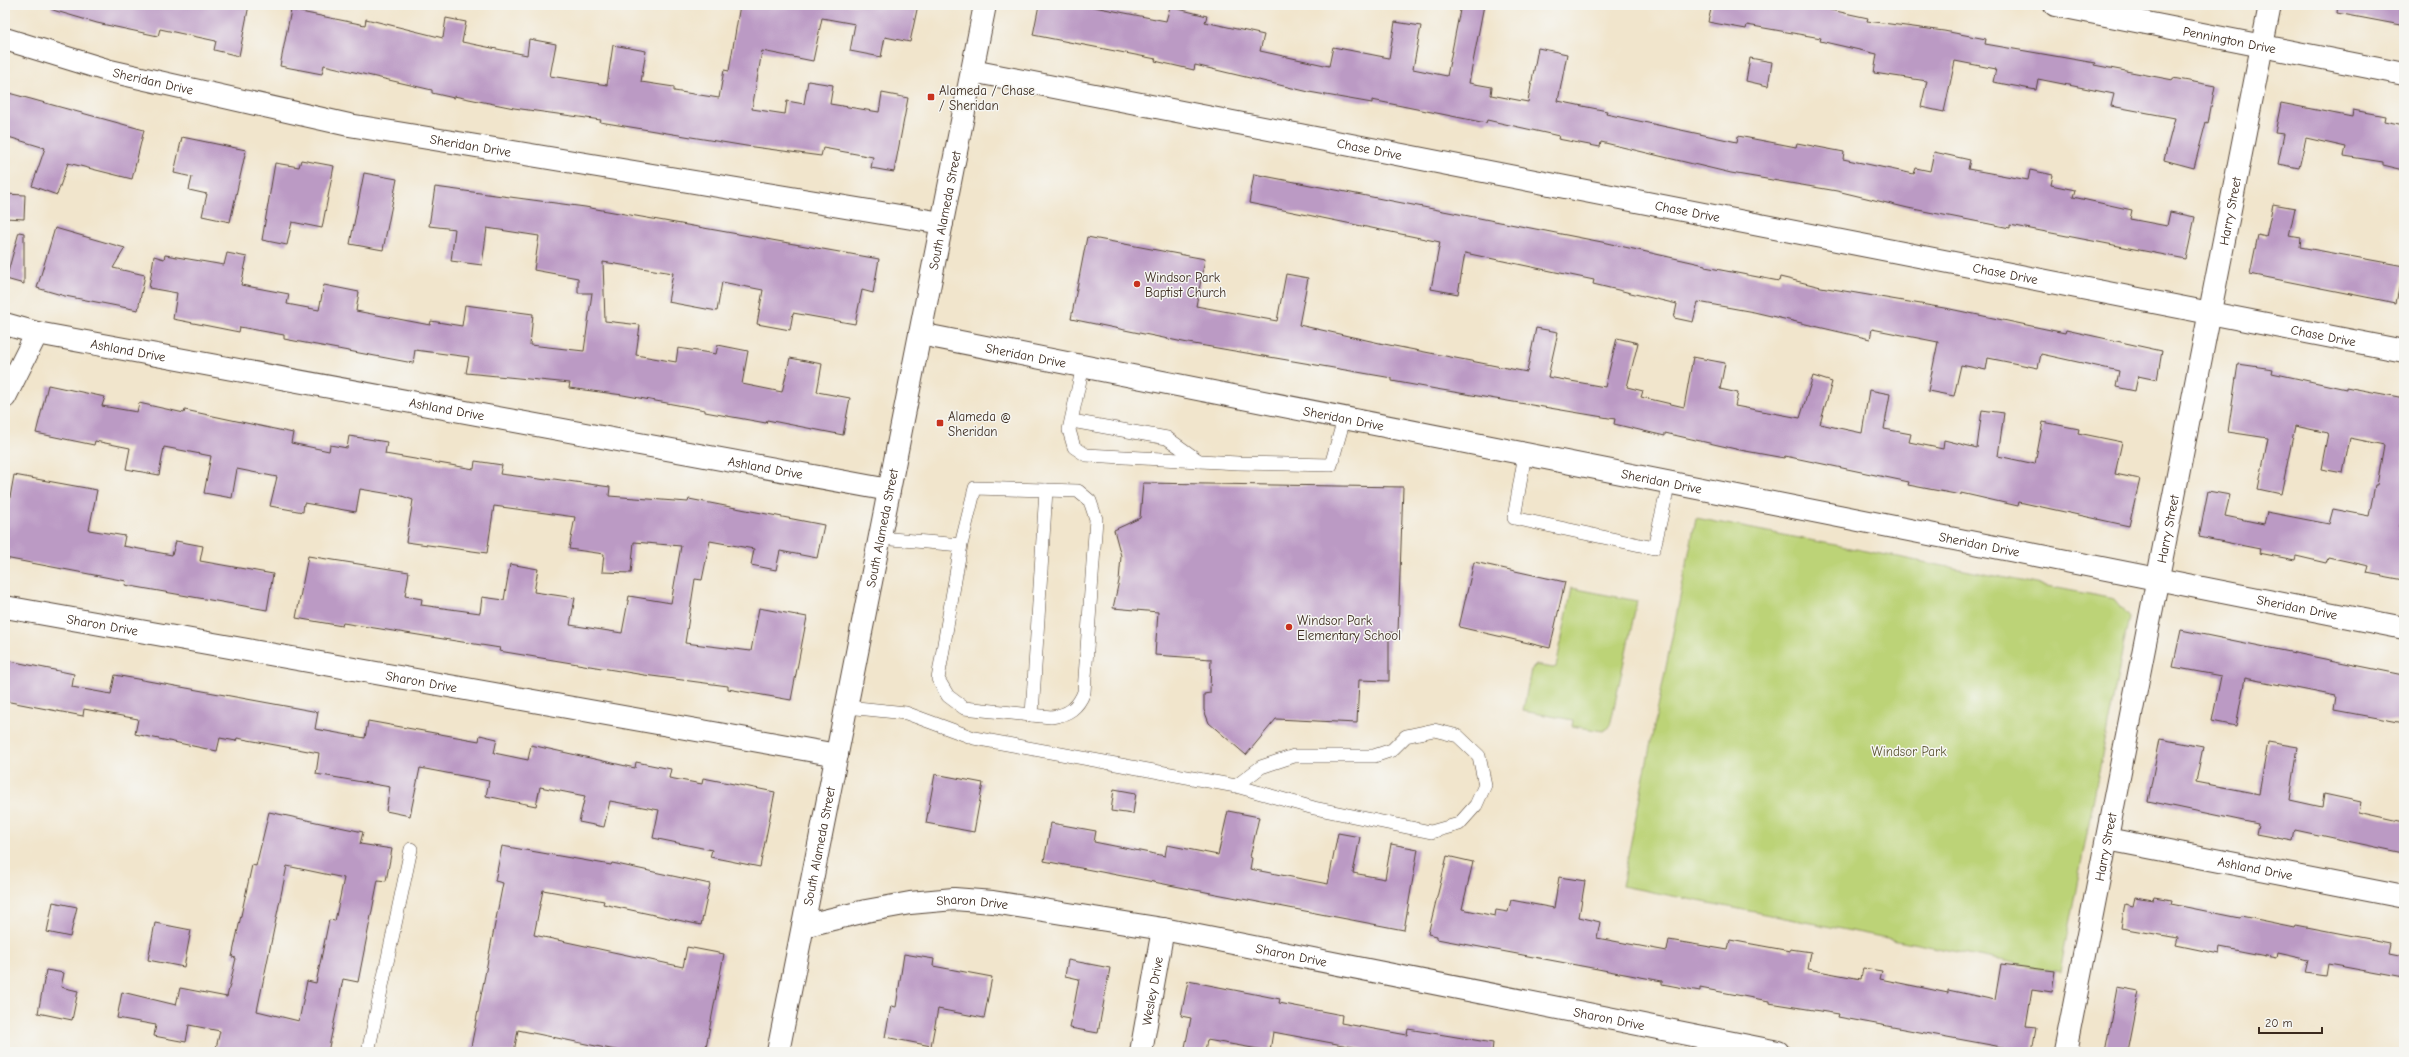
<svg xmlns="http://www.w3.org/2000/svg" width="2409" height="1057" viewBox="0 0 2409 1057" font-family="'Comic Neue',sans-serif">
<rect width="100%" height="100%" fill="#f6f6f2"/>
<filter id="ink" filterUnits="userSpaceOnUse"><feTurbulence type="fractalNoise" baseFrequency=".025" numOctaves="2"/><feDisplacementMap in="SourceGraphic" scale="8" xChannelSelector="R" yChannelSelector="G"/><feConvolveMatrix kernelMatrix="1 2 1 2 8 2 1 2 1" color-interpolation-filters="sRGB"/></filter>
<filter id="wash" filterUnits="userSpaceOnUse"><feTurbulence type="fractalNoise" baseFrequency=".012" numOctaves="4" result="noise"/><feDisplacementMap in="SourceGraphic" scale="16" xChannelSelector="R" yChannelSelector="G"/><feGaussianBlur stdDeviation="0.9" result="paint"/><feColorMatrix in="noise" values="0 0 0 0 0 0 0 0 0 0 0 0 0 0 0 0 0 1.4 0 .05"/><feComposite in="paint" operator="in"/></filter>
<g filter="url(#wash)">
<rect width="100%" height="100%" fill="#f1e5cc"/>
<g fill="#bcd377" stroke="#7c7e4a">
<path d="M1696,518L2114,599L2129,617L2060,972L1622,886Z"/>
<path d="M1572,588L1637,601L1610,726L1603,731L1572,726L1573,720L1523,711L1531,670L1536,665L1553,668L1556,667Z"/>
</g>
<g id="blocks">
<g fill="#bb9ac4" fill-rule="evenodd">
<path d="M52,5H249L239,56L214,50L216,41L160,29L158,36L97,23L56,11L51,9Z"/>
<path d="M740,5H918L910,42L885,37L881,57L850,51L855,24L822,18L813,61L762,51L752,109L785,114L787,101L804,104L808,81L833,85L830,104L879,112L882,93L908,98L894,172L871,168L873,157L823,148L821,156L746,146L600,122L601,120L514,108L454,96V98L432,93V90L324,65L322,74L280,66L291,10L365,25L366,19L443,38L446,18L466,22L462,42L527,55L529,39L556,44L550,76L607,85L613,45L646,51L641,82L674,87V91L719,98L724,70L729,71Z"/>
<path d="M1039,5H1084L1166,21L1170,7L1207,16L1205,22L1264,35L1260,51L1329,66L1333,47L1389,58L1395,22L1421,26L1413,69L1447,76L1461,5H1484L1469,83L1492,87L1491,95L1528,102L1538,48L1567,54L1558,101L1607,111L1606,114L1737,142L1738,136L1796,147L1797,143L1844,152L1843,159L1914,174L1916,168L1930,171L1934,152L1970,160L1968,169L2028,180L2030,170L2053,175L2051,185L2075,190L2073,197L2132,210L2130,219L2167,226L2170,212L2195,217L2186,259L2010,225V228L1908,208L1837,191L1731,173L1601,142L1600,147L1558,139L1559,136L1487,120L1486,123L1372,100V103L1309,92L1195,65L1194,70L1155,61L1156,59L1033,35Z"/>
<path d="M1712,5H1817V7L1868,18L1867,21L1944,31L1986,39L1985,44L2095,63L2094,65L2173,80V78L2215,86L2208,123L2206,122L2194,168L2164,160L2175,118L2111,106L2114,94L2038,79L2036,90L1993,82L1996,69L1955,61L1944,112L1921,107L1927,81L1874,73L1877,54L1820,41L1821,38L1747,25L1746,29L1708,22Z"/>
<path d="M2338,5H2404V7L2401,25L2337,13Z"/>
<path d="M1750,58L1772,62L1768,86L1746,81Z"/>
<path d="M5,92L144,130L132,179L68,163L57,195L32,186L45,148L5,136Z"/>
<path d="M2281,103L2352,117L2353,110L2385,116L2384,121L2404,125V170L2383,165V162L2344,156L2346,147L2306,138L2299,168L2278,164L2284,134L2275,133Z"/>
<path d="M182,137L246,150L230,222L202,216L207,194L189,190L192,177L174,173Z"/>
<path d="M301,160L334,166L322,228L292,222L287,245L262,240L275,163L299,167Z"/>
<path d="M364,173L397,179L383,250L350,244Z"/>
<path d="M1254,174L1602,242L1705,265V267L1779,281L1780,277L1821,287L1950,309L2065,333L2066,330L2162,351L2157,380L2138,376L2135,391L2116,387L2119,371L2041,354L2038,368L1988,358L1986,370L1961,365L1954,396L1928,391L1938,342L1872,329L1870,339L1754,312L1698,302L1693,322L1674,318L1677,304L1593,284L1594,280L1465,253L1458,294L1431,289L1440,242L1249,203Z"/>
<path d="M435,187L585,207L879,259L873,293L862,290L855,324L793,313L790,330L757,324L763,290L722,282L717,311L668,302L673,273L603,262L605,321L640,325L636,355L676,362L678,348L716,354L718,345L748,351L742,384L782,392L790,358L822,364L817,392L850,398L843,435L767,420L766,423L705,412V410L623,395L569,388L570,383L466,373L469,357L415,350L413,363L284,339V335L240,327L239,332L173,319L177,293L149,288L154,256L164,259L165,255L224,265L227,253L247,257L241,285L289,294L287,304L319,310L324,285L359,292L356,311L430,325L431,321L462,326L465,305L533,314L530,345L584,351L592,293H578V278L534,270L539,236L487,228L482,265L451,261L455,229L429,226Z"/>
<path d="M5,194L25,195L24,219L5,218Z"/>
<path d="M2273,204L2295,208L2289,236L2301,238L2300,247L2404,266L2396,303L2250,274L2258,235L2266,237Z"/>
<path d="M55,228L125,248L113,268L145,275L138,310L65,296L37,288Z"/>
<path d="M19,232L24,233V284L6,279Z"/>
<path d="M1087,237L1205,259L1196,306L1277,321L1286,274L1308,278L1299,325L1384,344L1527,372L1536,328L1558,332L1548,377L1605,387L1617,338L1638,343L1627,387L1643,391L1641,397L1684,407L1693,357L1725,363L1720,389L1738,393L1735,406L1800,418L1813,376L1832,382L1820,424L1862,433L1869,390L1890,394L1884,429L1911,434L1909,442L1943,449L1944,440L1977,448L1982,410L2004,413L1998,456L2035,464L2043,422L2079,429L2078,433L2122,442L2115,474L2140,479L2129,526L2019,502L2018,506L1961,493V495L1908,485L1909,482L1785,456L1784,458L1740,450L1665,433V436L1614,424L1615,419L1436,389L1392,381V378L1188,343L1071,319Z"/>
<path d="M2238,364L2273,369L2272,373L2346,389V387L2404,398V506L2399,531L2404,532V580L2367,573L2369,566L2328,557L2326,563L2296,556L2295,560L2259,553L2260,549L2199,537L2208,491L2230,495L2225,516L2264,524L2267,512L2329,524L2333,509L2369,516L2375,485H2377L2384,445L2350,438L2343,473L2321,469L2328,433L2295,426L2281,494L2258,489L2268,438L2228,432Z"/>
<path d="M48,385L105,397L102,406L137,412L139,403L184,413L185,410L293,433L291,443L329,451L330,445L347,448L349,436L387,442L385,454L474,469L475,461L502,465L500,474L547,480V478L610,487L609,496L688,502L689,499L824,525L817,558L780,551L776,570L751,565L754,549L710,541L702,580L695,579L685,643L751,651L759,608L807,617L791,700L728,689V686L644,675L499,651L500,648L343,623L342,626L296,618L308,556L409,572L405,596L422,599L421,605L480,613L482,597L504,600L510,564L538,569L534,592L575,598L570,625L622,633L629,596L671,603L681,546L634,542L631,573L602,572L604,554L569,549L575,517L494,506L487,553L406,542L413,500L402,496L360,489L356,512L304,503L303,512L270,506L277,477L237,469L232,498L204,493L211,456L164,447L159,475L126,469L130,448L95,441L94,445L36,433Z"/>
<path d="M14,475L97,490L89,530L125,536L123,546L172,555L176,541L203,546L200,561L273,574L267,610L125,585L126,581L5,558V525Z"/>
<path d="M1143,483L1403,487L1398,633L1389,632V681L1359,680L1357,723L1276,719L1246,755L1209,723L1204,710V694L1210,693L1211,659L1155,655L1158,612L1113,608L1119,581L1121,556L1114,530L1140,518Z"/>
<path d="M1474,562L1565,582L1550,648L1459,627Z"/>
<path d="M2181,630L2404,675V723L2334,710L2336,696L2245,678L2236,726L2212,721L2221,676L2173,667Z"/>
<path d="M5,660L74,674L72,687L111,694L115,675L318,712L315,729L365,738L368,721L479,741L480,735L497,739L494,753L528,760L531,745L635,768L636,762L671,769L669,778L702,784L703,778L775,792L760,867L710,857L712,850L653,838L659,810L610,801L604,827L579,822L585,796L540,787L536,806L486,796L489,781L420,768L410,816L386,811L390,787L316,774L319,753L237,738L236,741L220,738L217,751L135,734L138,719L84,709L83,716L5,701Z"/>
<path d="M2160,739L2203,747L2196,782L2259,794L2268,742L2298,747L2290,800L2322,807L2324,794L2361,802L2359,812L2404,822V853L2295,830L2293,841L2256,834L2258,824L2148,801Z"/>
<path d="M935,774L983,783L974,832L926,823Z"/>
<path d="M1114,789L1136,793L1133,814L1111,811Z"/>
<path d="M1228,811L1259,817L1250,857L1252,858L1250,869L1328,884L1338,833L1360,837L1353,873L1385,879L1391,844L1418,849L1404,930L1044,861L1051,823L1096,831L1094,842L1165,856L1167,845L1218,855Z"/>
<path d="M269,812L363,832L360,844L392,849L386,881L378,880L358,982L343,979L328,1052H215L220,1031L189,1025L186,1042L154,1036L156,1025L117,1018L122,992L176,1005L180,988L227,997L236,958L232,957L252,865L256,866ZM287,866L344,878L335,921L329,920L316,983L307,981L299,1021L257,1011Z"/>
<path d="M502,846L611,865L612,863L710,884L701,925L603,904L604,901L543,890L534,935L683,967L687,947L724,954L705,1052H625L518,1030L514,1052H470L503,883L495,881Z"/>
<path d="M1447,856L1473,862L1462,909L1495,916L1496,910L1508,912L1511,900L1554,908L1559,877L1585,881L1579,917L1600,922L1597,938L1667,951L1669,940L1728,950L1730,940L1790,951V949L1811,952L1808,969L1861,979L1863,968L1882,971L1880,979L1948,993V990L1995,1000L2001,964L2055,971L2052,992L2032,989L2026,1026L2036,1027L2032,1052H2029L1838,1017L1839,1014L1769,1003V1001L1700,988V991L1662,984V981L1437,939V936L1428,934Z"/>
<path d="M2135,897L2153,900L2154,897L2172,900L2171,904L2240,918L2241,916L2295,927L2296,925L2391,943L2389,953L2404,956V978L2328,964L2326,976L2306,973L2309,960L2277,953L2276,958L2220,947L2219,954L2176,945L2178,938L2121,928L2125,904L2133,906Z"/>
<path d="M53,902L77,907L70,937L47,932Z"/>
<path d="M155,923L191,930L184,967L148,960Z"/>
<path d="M904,954L934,959L933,966L992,977L984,1018L938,1009L931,1046L885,1037L891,1006L896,1007Z"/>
<path d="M1068,960L1110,968L1098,1033L1070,1028L1079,979L1065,976Z"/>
<path d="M46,970L64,973L61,987L78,991L72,1020L38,1013Z"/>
<path d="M1188,981L1280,999L1279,1003L1342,1015L1341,1023L1407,1035L1408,1029L1493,1043L1492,1052H1363L1364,1049L1273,1032L1270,1051L1207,1040L1205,1052H1184L1191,1018L1181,1016Z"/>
<path d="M2117,987L2139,991L2127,1052H2105Z"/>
</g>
</g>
</g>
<g filter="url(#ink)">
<use href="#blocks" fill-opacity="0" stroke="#564638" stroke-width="1"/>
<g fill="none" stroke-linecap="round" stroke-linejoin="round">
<g stroke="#564638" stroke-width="14">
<g id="lane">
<path d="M1083,366L1069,430L1074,447L1086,455L1238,463L1331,465L1344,419"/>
<path d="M1072,421L1167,438L1199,461"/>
<path d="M1525,454L1514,518L1654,548L1669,483"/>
<path d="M880,538L961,545L975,488L1078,491L1090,501L1096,519L1084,692C1078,708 1068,715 1051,717L964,708L948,696L938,679L961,545"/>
<path d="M847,707L906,713L974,738L1236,786L1314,808L1431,832L1459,824L1476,805L1485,785L1479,756L1458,736L1434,730L1406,736L1392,750L1374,756H1294L1261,767L1236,786"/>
<path d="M1032,715L1046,490"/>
<path d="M368,1052L411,849"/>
</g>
</g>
<g stroke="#564638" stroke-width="24">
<g id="street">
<path id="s1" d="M2055,5L2404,74"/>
<path id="s2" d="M5,39L110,71L349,125L942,223"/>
<path id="s3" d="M972,71L2404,351"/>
<path id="s4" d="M5,324L37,333L889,490"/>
<path id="s5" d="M920,334L2404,628"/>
<path d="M5,397L37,333"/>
<path id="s6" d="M5,607L837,755"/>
<path id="s7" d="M2107,839L2404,897"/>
<path id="s8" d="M803,926L866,911L910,903L954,899L993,902L1163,929L1778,1052"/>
<path id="s9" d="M1141,1052L1163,929"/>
<path id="s10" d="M2065,1052L2270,5"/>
</g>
</g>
<g stroke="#564638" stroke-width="24">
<g id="secondary">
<path id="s11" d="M778,1052L985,5"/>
</g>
</g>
<use href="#lane" stroke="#fff" stroke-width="13"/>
<use href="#street" stroke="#fff" stroke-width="22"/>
<use href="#secondary" stroke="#fff" stroke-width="22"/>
</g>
</g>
<g fill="#c8321e" stroke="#f6f6f2" stroke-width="1.5">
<rect x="927" y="93" width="8" height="8" rx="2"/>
<circle cx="1137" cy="284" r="4"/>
<rect x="936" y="419" width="8" height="8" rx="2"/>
<circle cx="1289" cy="627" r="4"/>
</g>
<g text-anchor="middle" stroke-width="3" stroke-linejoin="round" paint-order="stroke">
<g font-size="13" fill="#3b2a1e" stroke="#f6f6f2">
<text dy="5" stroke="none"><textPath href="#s1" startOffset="178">Pennington Drive</textPath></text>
<text dy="5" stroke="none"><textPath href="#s2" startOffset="154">Sheridan Drive</textPath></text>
<text dy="5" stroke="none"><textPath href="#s2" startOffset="478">Sheridan Drive</textPath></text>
<text dy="5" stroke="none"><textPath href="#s3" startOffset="405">Chase Drive</textPath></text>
<text dy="5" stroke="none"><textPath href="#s11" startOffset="858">South Alameda Street</textPath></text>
<text dy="5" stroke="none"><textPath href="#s3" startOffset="729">Chase Drive</textPath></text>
<text dy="5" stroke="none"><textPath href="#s10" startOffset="857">Harry Street</textPath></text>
<text dy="5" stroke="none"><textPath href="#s3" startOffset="1053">Chase Drive</textPath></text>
<text dy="5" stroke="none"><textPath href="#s3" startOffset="1377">Chase Drive</textPath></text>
<text dy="5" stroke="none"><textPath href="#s4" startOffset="126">Ashland Drive</textPath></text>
<text dy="5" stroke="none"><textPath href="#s5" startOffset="108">Sheridan Drive</textPath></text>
<text dy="5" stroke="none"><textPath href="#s4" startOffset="450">Ashland Drive</textPath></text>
<text dy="5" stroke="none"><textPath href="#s5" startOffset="432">Sheridan Drive</textPath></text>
<text dy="5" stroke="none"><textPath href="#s4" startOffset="774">Ashland Drive</textPath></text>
<text dy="5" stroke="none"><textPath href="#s5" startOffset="756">Sheridan Drive</textPath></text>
<text dy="5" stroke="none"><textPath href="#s11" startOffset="534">South Alameda Street</textPath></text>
<text dy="5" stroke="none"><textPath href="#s10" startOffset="533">Harry Street</textPath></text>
<text dy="5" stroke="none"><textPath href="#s5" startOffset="1080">Sheridan Drive</textPath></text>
<text dy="5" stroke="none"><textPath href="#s5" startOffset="1404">Sheridan Drive</textPath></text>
<text dy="5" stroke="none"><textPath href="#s6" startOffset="99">Sharon Drive</textPath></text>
<text dy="5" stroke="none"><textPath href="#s6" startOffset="423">Sharon Drive</textPath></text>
<text dy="5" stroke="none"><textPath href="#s11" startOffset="210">South Alameda Street</textPath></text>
<text dy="5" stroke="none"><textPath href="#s10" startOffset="209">Harry Street</textPath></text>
<text dy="5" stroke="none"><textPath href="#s7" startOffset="151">Ashland Drive</textPath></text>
<text dy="5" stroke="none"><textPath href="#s8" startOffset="172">Sharon Drive</textPath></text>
<text dy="5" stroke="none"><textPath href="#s8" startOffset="496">Sharon Drive</textPath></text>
<text dy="5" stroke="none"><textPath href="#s9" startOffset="62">Wesley Drive</textPath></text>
<text dy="5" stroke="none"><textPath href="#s8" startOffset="820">Sharon Drive</textPath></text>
</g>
<g font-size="13" fill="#3b2a1e" stroke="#f6f6f2" text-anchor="start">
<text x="939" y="95">Alameda / Chase<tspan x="939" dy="15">/ Sheridan</tspan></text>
<text x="1145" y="282">Windsor Park<tspan x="1145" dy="15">Baptist Church</tspan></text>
<text x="948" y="421">Alameda @<tspan x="948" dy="15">Sheridan</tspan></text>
<text x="1297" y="625">Windsor Park<tspan x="1297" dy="15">Elementary School</tspan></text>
</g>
<g font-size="13" fill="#5b5434" stroke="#f6f6f2">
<text x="1909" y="756">Windsor Park</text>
</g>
</g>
<rect width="2409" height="1057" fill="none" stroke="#f6f6f2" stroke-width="20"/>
<path d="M2259 1027v6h63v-6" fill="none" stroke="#3b2a1e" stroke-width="2"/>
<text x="2265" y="1027" font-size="12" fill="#3b2a1e" stroke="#f6f6f2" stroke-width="3" paint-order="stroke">20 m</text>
</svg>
